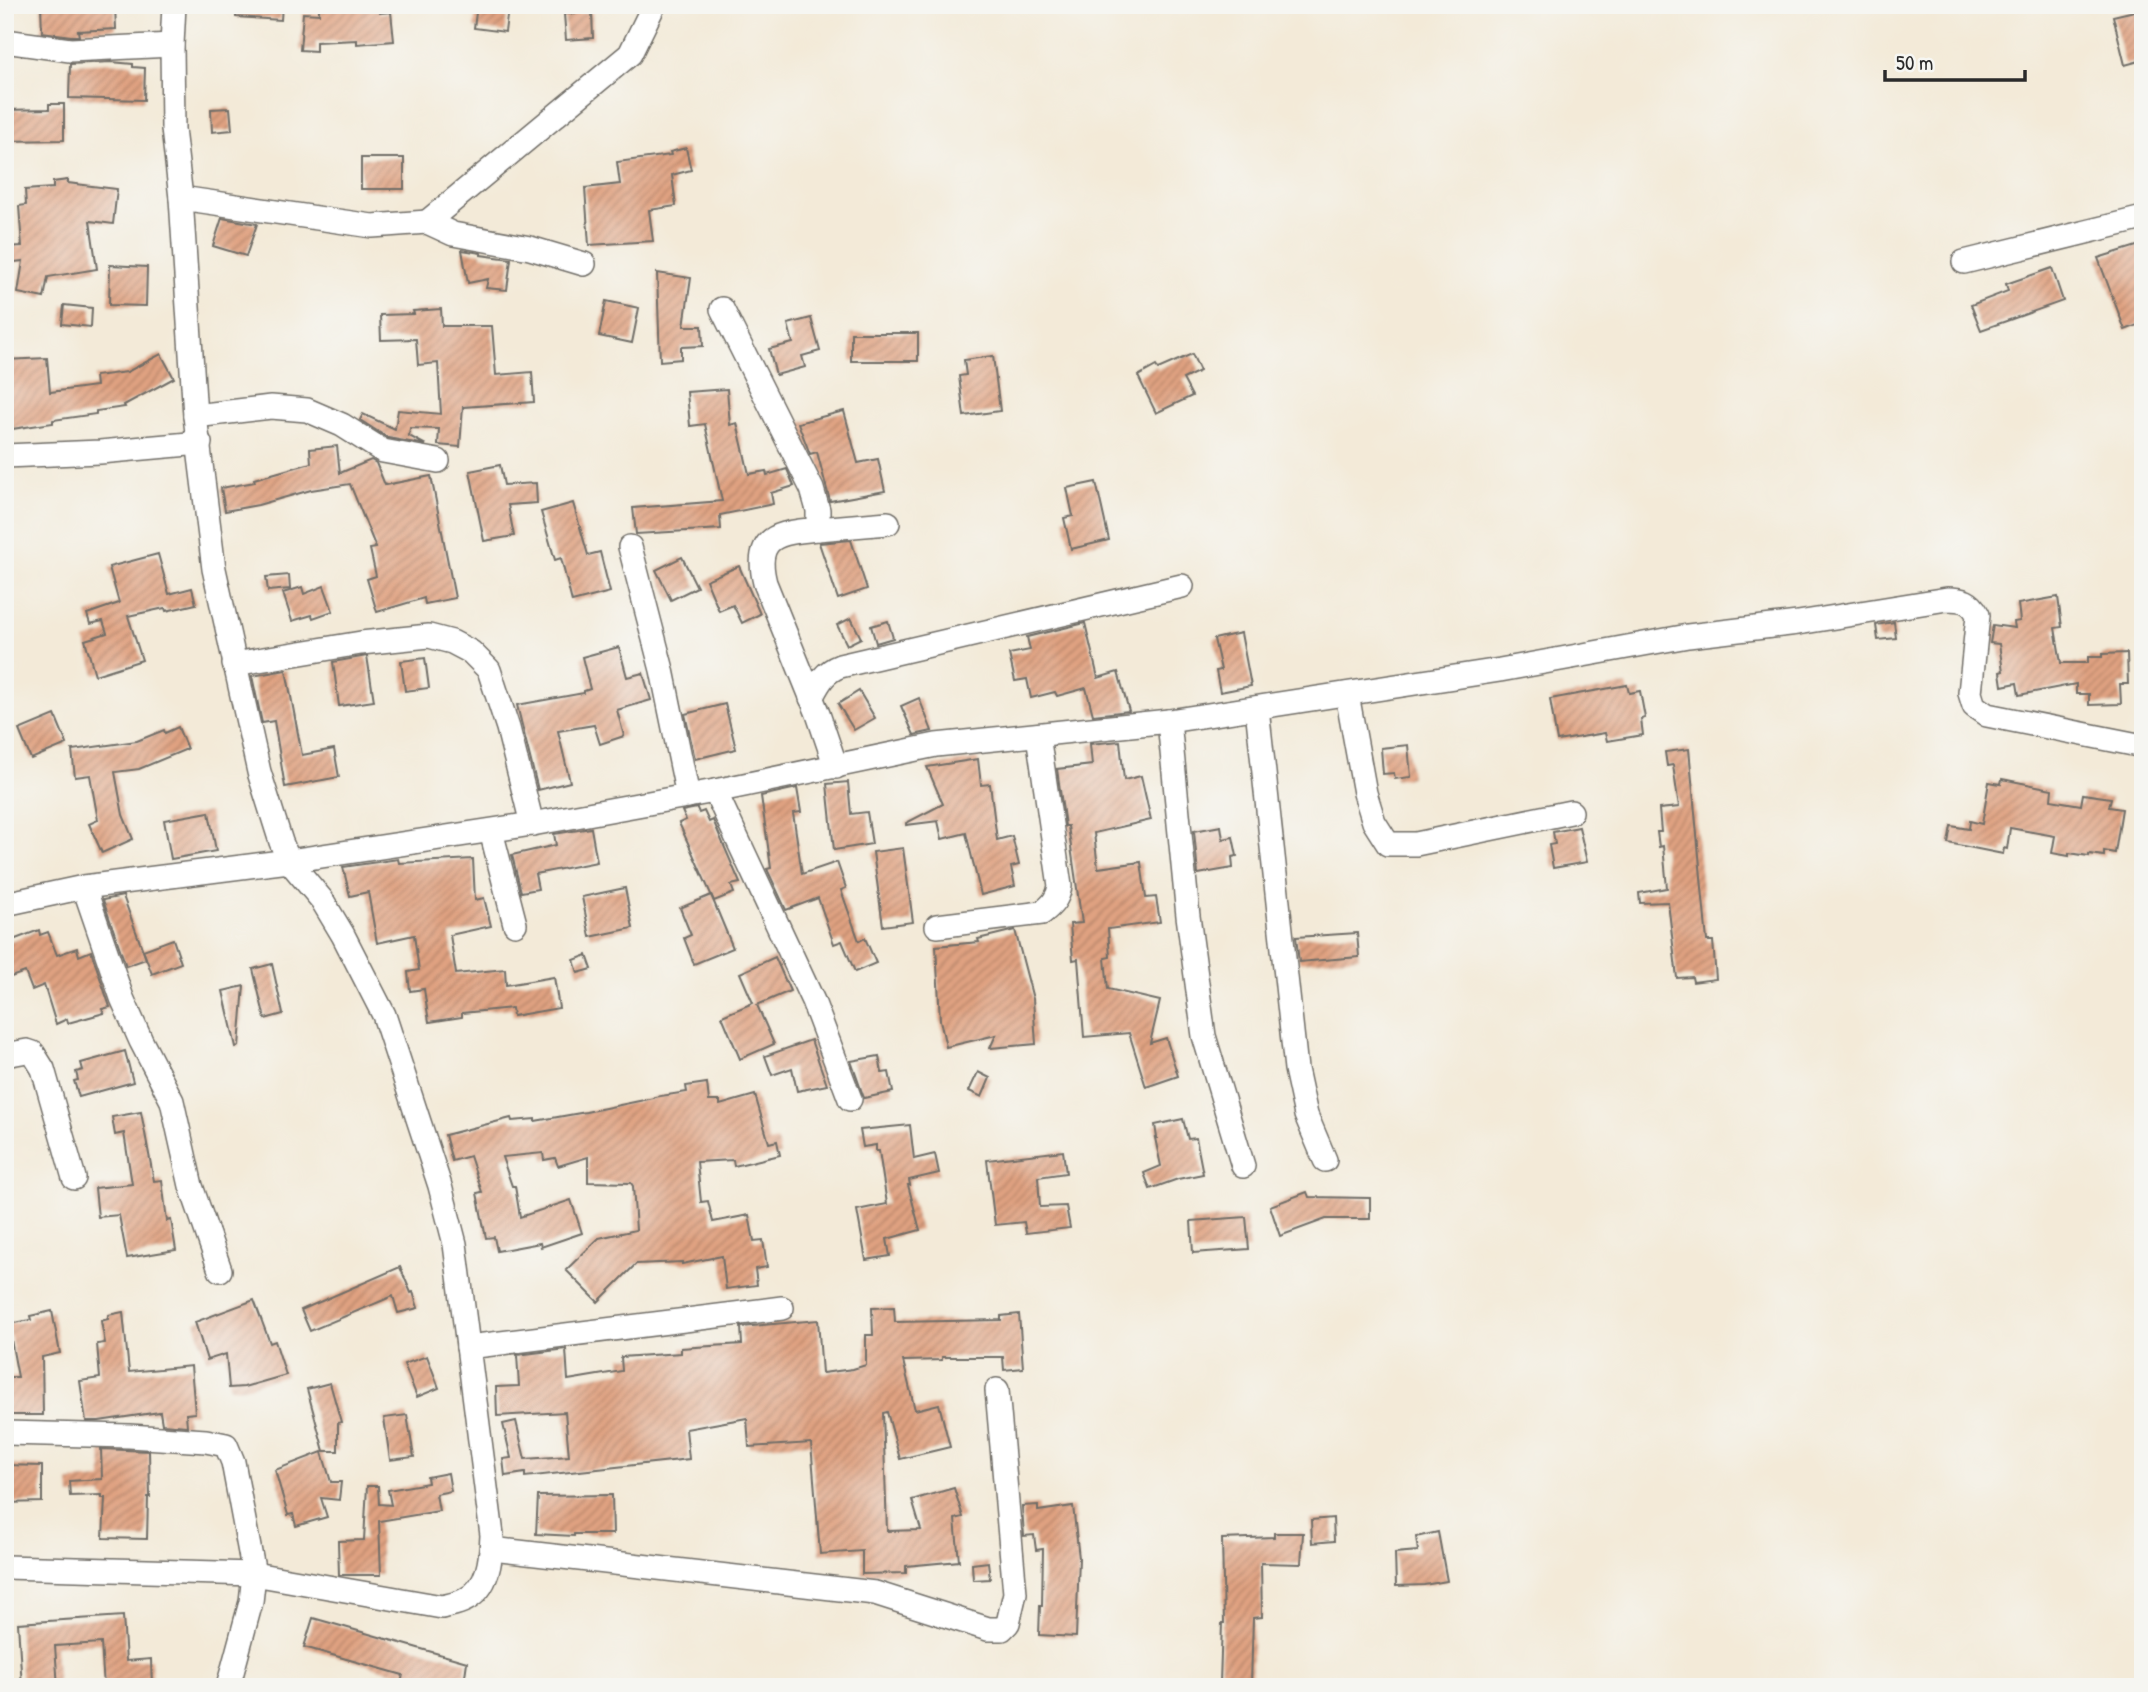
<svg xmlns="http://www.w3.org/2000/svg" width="2148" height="1692" viewBox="0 0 2148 1692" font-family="'Patrick Hand',sans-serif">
<defs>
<pattern id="building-hatch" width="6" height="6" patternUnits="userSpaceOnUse" patternTransform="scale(1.75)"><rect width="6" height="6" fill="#e0a281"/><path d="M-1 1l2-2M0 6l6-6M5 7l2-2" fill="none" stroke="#b6846a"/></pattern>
</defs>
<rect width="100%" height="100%" fill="#f6f6f2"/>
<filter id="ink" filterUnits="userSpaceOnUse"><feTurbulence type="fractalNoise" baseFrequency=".0143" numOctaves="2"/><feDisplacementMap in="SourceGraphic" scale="14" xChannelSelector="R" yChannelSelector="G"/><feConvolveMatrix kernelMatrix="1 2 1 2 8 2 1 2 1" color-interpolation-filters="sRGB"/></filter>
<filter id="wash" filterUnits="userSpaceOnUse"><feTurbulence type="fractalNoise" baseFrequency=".00686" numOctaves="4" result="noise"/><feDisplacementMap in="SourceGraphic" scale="28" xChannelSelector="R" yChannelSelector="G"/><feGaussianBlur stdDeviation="1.57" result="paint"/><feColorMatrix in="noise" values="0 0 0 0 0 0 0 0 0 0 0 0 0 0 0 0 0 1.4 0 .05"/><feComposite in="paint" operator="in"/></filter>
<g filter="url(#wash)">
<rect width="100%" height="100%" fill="#f3ead8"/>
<g id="blocks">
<g fill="url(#building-hatch)">
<path d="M41,5H115L116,29L78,31L79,36H71L42,32Z"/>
<path d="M236,5H282L281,20L236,17Z"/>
<path d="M319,5H380V13L391,12L394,41L357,44V40L316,42V51L300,50L303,13L319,14Z"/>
<path d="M477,5L508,8L505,32L474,28Z"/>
<path d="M2143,9V60L2125,65L2113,16Z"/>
<path d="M592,12L593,38L566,40L564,14Z"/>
<path d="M111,62L133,64V67L145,68L144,100L69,98L70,64Z"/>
<path d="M49,104H64V140L5,141V110L49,109Z"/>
<path d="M230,108L232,130L212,132L211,109Z"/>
<path d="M686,148L691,170L672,175L676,206L649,210L653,241L589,245L585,188L620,184L617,162L671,155L670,152Z"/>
<rect x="361" y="158" width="43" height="31"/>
<path d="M68,180V183L117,189L113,224L90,221L97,269L48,277L44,298L18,293L23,261L6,263L5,247L22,246L19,206L26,205L25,190L53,188V182Z"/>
<path d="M222,218L257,224L246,256L213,246Z"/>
<path d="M2143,244V323L2125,330L2098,258Z"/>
<path d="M462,250L481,253V255L511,259L507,290L486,288L488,279L468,283Z"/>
<path d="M110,265L147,267L146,306L109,305Z"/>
<path d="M2052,268L2063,301L1981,330L1971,305L2008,291L2006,284Z"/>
<path d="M657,273L691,278L684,326H702L703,346L681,347V359L660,361Z"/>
<path d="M606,301L639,308L632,343L599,336Z"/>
<path d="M64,305L92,308L91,327L62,324Z"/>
<path d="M441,309L442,326H492L496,375L532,372L534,402L463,407L460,447L438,445L439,429L410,428L409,436L426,445L388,438L360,420L363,414L395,429L398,410L441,414L438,363L418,365L416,339L381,340L380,315L414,314L413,311Z"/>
<path d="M811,318L820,351L802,356L805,367L776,375L769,349L793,343L788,324Z"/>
<rect x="851" y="333" width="67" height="28"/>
<path d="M161,354L174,378L124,405L125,407L96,411V414L53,420V423L5,430V360L47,358L50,392L96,386L95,376L127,372Z"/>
<path d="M1192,354L1200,371L1183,379L1192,396L1156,413L1138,376L1156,366L1158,369Z"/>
<path d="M993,356L1000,411L964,416L959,376L966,375L964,360Z"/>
<path d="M727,389L730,425L737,423L749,474L766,471L767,475L787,469L794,486L771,493L773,504L720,515L721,529L636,534L633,508L722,501L705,424L690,426L687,392Z"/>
<path d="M844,411L858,463L878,459L885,491L830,501L817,452L810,454L798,423Z"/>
<path d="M337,446L340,473L371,460L376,463L385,485L431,476L455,598L425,604L424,598L377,612L367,579L376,576L370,549L376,548L350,484L311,490L258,505L225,511L221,488L255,482L254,479L311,463L310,449Z"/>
<path d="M500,465L504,485L536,483L537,503L508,505L514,536L484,541L470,471Z"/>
<path d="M1096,482L1109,540L1071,549L1064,518L1073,516L1067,488Z"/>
<path d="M573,503L588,555L600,552L610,592L572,602L561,558L555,560L541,512Z"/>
<path d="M851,540L867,589L838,599L819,543Z"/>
<path d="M158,554L169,594L192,588L196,604L166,611L165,608L128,616L142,660L95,675L85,640L107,633L103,621L90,624L87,614L119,603L109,567Z"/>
<path d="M682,557L697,587L671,600L656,570Z"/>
<path d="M739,566L760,614L742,623L733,605L719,611L706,580Z"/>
<path d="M289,575L290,589L268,591L266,577Z"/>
<path d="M324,586L333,611L313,618L312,615L292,621L283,593L302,587L304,594Z"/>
<path d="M2058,597L2062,627L2055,628L2061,663H2088V657H2102V654L2127,653L2128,684H2120L2121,704L2089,705V694H2076V684L2019,695L2017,683L2002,686L2000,672L2003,671L1999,644L1990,643L1993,625L2015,628L2014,622L2020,621L2018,604Z"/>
<path d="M851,618L861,638L847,645L837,625Z"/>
<path d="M888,621L893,638L876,643L871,626Z"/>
<path d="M1894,622L1896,638L1878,640L1876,625Z"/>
<path d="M1085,623L1098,678L1118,672L1129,711L1093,715L1086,688L1057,696L1055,692L1031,698L1027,679L1015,681L1009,654L1030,650L1027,637Z"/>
<path d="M1241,633L1251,686L1220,692L1216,671L1221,670L1214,639Z"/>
<path d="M619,647L627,677L643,673L651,700L617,710L624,736L600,744L594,725L558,731L570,782L538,790L517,705L584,693V691L590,689L582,657Z"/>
<path d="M367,656L374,701L339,706L333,662Z"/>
<path d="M425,658L429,688L405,691L401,661Z"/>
<path d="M286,670L302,755L334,749L339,777L285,787L274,721L262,723L252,676Z"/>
<path d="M1627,685L1629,693L1640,691L1645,718L1641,719L1643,735L1607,741L1605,733L1557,741L1550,699Z"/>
<path d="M859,691L875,718L854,730L838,704Z"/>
<path d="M919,698L932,731L914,735L901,706Z"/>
<path d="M725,704L736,749L695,759L685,714Z"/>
<path d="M55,715L67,744L31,759L19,730Z"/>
<path d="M178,727L187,749L139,769L115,772L123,815L133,839L102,853L89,824L98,820L90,775L75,777L72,750L137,741L164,730L165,733Z"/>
<path d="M1120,741L1124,780L1141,776L1151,820L1094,833L1098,868L1141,862L1146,898L1156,897L1160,922L1108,929L1110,957L1105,958L1108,989L1160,1001L1150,1043L1166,1038L1178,1076L1146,1087L1129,1033L1084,1037L1078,959L1073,960L1070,924L1082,923L1068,826H1065L1057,769L1092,765L1090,744Z"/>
<path d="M1408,745L1411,777L1395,779L1394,773L1383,774L1381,748Z"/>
<path d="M1689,749L1707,941H1713L1716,979L1693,982L1692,977L1677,978L1668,902L1640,903L1639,893L1667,888L1663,846L1659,847L1657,832H1661L1659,809L1679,807L1673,765L1667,766L1665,752Z"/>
<path d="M978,759L981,785L990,784L997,840L1012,836L1019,865L1011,867L1015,886L981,895L966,833L942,839L938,821L906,825V823L943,804L927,767Z"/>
<path d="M2002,779L2052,789L2051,800L2081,805L2083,794L2111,798L2109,807L2122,809L2115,853L2104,851V856L2089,854V856L2069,853V856L2052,853L2055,836L2010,828L2007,849L2004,848L2003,854L1948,843L1951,826L1969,829L1970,821L1982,824L1989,782L2001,784Z"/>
<path d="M848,782L851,814L867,812L872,844L834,850L827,784Z"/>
<path d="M797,788L801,812L793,813L802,874L837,862L846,888L841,890L859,941L865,938L876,963L855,972L842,941L834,944L818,898L786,910L767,869L771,868L761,796Z"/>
<path d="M697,808L699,813L704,811L709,822L713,820L740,883L731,885L734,893L714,901L679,823L686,820L682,811Z"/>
<path d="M209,812L216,851L171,859L164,820Z"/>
<path d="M1221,826L1223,839L1233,837L1237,856L1232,857L1233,868L1198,874L1194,831Z"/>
<path d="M1579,827L1587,862L1553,868L1549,845L1555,844L1553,832Z"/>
<path d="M591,828L597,862L535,874L538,889L521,892L512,855L556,845L554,834Z"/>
<path d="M903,848L913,922L883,926L873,852Z"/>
<path d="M398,859L399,863L473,859L475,900L484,898L491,926L450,935L456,974L505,969L506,985L554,977L559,1008L513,1016L512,1008L462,1013V1017L429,1022L424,989L410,991L408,972L419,970L414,935L377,943L368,892L350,896L343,867Z"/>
<path d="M625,888L633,928L590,937L582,897Z"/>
<path d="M711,895L733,948L694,964L684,938L691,935L680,908Z"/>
<path d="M123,896L146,959L126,966L103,900Z"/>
<path d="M39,930L40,935L48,932L57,955L77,948L79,956L91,951L110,1007L102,1009L104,1013L68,1023L67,1019L56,1024L44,985L32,990L25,972L5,979V943Z"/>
<path d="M1015,930L1033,999L1036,1044L990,1048L996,1035L946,1047L940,1020L936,946L979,942L978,939Z"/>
<path d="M1357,933L1359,957L1299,962L1296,937Z"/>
<path d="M173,939L181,963L152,974L143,950Z"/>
<path d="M587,955L592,969L578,973L574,960Z"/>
<path d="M775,957L790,991L757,1005L774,1044L740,1059L722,1016L753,1003L740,973Z"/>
<path d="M272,964L283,1014L265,1019L253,969Z"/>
<path d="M244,986L239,1046L236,1047L223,991Z"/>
<path d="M811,1040L827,1085L797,1091L792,1068L772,1075L765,1056Z"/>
<path d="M125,1051L133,1082L79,1097L74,1081L78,1080L76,1072L83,1070L81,1063Z"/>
<path d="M879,1056L882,1073L889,1072L893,1092L864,1098L851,1061Z"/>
<path d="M978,1072L990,1078L982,1097L969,1091Z"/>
<path d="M707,1083L709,1101H720V1105L755,1095L769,1143L777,1141L780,1155L734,1166L733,1160L697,1162L701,1202L708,1201L713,1222L749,1215L754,1241L763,1240L767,1267L755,1269L757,1285L726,1289L722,1256L682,1264V1262L636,1264L598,1302L566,1270L599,1238L636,1230L633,1186L631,1183L588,1182V1157L558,1166L555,1158L544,1160L543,1153L502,1157L512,1186H515L520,1217L571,1200L582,1233L541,1247L540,1243L497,1251L494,1237L486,1238L477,1193L482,1192L470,1156L452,1161L445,1135L511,1118L512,1121L535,1119V1121L586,1112L654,1098V1097L687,1092L686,1086Z"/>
<path d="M141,1112L154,1181L162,1180L167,1221L171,1220L176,1250L127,1258L119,1215L98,1217L95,1188L132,1184L124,1133L115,1135L112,1117Z"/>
<path d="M1183,1119L1188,1139L1196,1138L1203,1174L1178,1179L1150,1189L1144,1173L1161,1166L1155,1138H1157L1155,1125Z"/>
<path d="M910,1125L914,1159L935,1154L939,1173L909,1180L910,1185H908L920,1230L887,1239L890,1256L866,1260L857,1210L887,1204L879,1151H876V1145L863,1147L860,1130Z"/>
<path d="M1063,1151L1066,1173L1038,1177L1040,1207L1066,1206L1070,1228L1026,1233L1024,1222L995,1225L987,1160Z"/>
<path d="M1307,1192L1309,1197L1370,1198V1219H1326L1280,1236L1270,1206Z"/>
<path d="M1246,1217L1249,1249L1193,1253L1191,1221Z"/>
<path d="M400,1267L411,1293L413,1292L418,1308L398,1313L393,1296L310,1331L301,1310Z"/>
<path d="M254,1300L270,1343L275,1341L286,1375L244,1387L229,1388L226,1354L207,1360L195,1322Z"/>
<path d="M894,1307L895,1322L1001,1320V1316L1019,1314L1023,1368L1004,1370L1003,1357H942V1360L903,1361L915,1410L939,1404L950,1447L900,1459L887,1412L883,1413L887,1531L921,1530L912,1500L954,1488L963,1517L955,1519L959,1561L906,1566V1573L862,1574V1551L820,1554L811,1443L749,1447L747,1418L686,1429L689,1459L525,1477V1473L505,1476L503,1459L511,1458L503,1424L516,1421L525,1459L569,1456L565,1412L497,1416L496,1387L519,1386L517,1355L566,1349L568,1380L622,1371L621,1357L681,1353V1348L742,1344L741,1327L818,1320L822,1373L853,1369L866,1365V1335H873L872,1308Z"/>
<path d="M52,1311L60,1353L42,1357L43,1415H5V1377H18L8,1324L31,1320L30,1316Z"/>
<path d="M123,1312L129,1372L191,1366L195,1413L186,1414L187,1426L162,1424L160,1412L99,1421H86L80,1381L100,1378L97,1344L105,1343L101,1321L108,1319V1315Z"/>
<path d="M427,1356L439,1388L417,1397L404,1364Z"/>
<path d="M330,1383L341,1422L338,1423V1451H324L307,1389Z"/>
<path d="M407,1415L414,1457L390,1460L384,1418Z"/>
<path d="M101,1449L149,1451L150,1497H148L147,1539L103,1538L105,1498H102V1495L70,1496L69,1481L102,1479Z"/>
<path d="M322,1452L331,1482H341L339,1500L321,1498L327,1517L296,1526L293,1514L288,1515L275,1470Z"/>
<path d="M5,1465L42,1466V1502L5,1503Z"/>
<path d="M448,1473L451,1491L436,1494L439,1511L379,1521L381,1575H339L338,1541L364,1540L367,1486H378L379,1504L391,1505L388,1490L428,1483L427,1477Z"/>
<path d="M612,1495L613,1534H574V1536L536,1534L538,1496Z"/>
<path d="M1038,1505V1511L1073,1506L1079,1558L1076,1637L1039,1635L1040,1606H1042L1043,1549L1036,1550L1034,1535L1024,1536L1022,1506Z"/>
<path d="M1333,1518L1334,1541L1312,1543L1311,1520Z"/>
<path d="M1438,1532L1447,1581L1424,1585L1396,1586L1395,1553L1418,1551L1416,1537Z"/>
<path d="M1274,1533H1303L1301,1564L1261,1563L1262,1617L1253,1618L1251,1684L1220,1683L1222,1623H1224L1222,1539L1274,1537Z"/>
<path d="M988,1562L990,1579L973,1580L972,1564Z"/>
<path d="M123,1616L126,1661L151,1659L152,1687H104L101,1643L55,1646L58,1687H22L18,1623Z"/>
<path d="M313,1618L467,1662L464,1683L434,1679L432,1687H400L403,1675L304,1647Z"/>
</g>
</g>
</g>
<g filter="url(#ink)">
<use href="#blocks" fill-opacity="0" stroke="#716e68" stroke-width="2"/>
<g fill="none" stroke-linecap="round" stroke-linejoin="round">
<g stroke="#716e68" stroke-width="26">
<g id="minor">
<path d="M174,5L172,45L173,129L181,198L195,416L214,569L259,772L281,842L289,861L322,900L343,935L384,1015L440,1186L455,1244L492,1535C491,1559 489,1588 465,1600C458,1604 449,1605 442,1607L254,1574L251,1602L228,1687"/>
<path d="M5,41L70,50L172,45"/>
<path d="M181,198L372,226L427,222L453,234L530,248L584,264"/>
<path d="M427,222L630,54L654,5"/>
<path d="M1964,262L2143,218"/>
<path d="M722,309L812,489L818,510V529C779,533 753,535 765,583L818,714L836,767"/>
<path d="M195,416L271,407L307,410L342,425L383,451L438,461"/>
<path d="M5,456L100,452L200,443"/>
<path d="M818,529L888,523"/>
<path d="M630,547L662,670L688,796"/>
<path d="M234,664L361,643L429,636L452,642L471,652L489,670L508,728L532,824"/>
<path d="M1347,694L1365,793L1374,822L1388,844H1416L1571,812"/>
<path d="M811,698C819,683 824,672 840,666L1182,586"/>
<path d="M1257,708L1296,1069L1306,1115L1325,1160"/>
<path d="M1169,721L1188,916L1204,1036L1243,1166"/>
<path d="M715,791L813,1001L850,1099"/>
<path d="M491,831L515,924"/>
<path d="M84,887L122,998L141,1041L172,1101L191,1186L220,1270"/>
<path d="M5,904L84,887L289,861L532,824L715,791L936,745L1169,721L1500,670L1688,636L1798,623L1947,599C1963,599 1971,601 1978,615L1970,693L1974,706L1987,715L2143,746"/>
<path d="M937,926L1042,913C1052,905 1058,899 1060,886L1038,735"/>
<path d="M5,1055L27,1051L33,1053L43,1069L74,1178"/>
<path d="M468,1347L782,1308"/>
<path d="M5,1433L129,1436L206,1441L226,1445L233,1462L254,1574L5,1567"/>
<path d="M492,1549L875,1593L988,1629H1002L1008,1623L1015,1593L997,1390"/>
</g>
</g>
<use href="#minor" stroke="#fff" stroke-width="23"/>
</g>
</g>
<rect width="2148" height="1692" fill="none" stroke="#f6f6f2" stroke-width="28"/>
<path d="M1885 70v10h140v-10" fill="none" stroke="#2b2b2b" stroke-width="3.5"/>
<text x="1896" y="70" font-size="21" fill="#2b2b2b" stroke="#f6f6f2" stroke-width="5" paint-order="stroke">50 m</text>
</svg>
